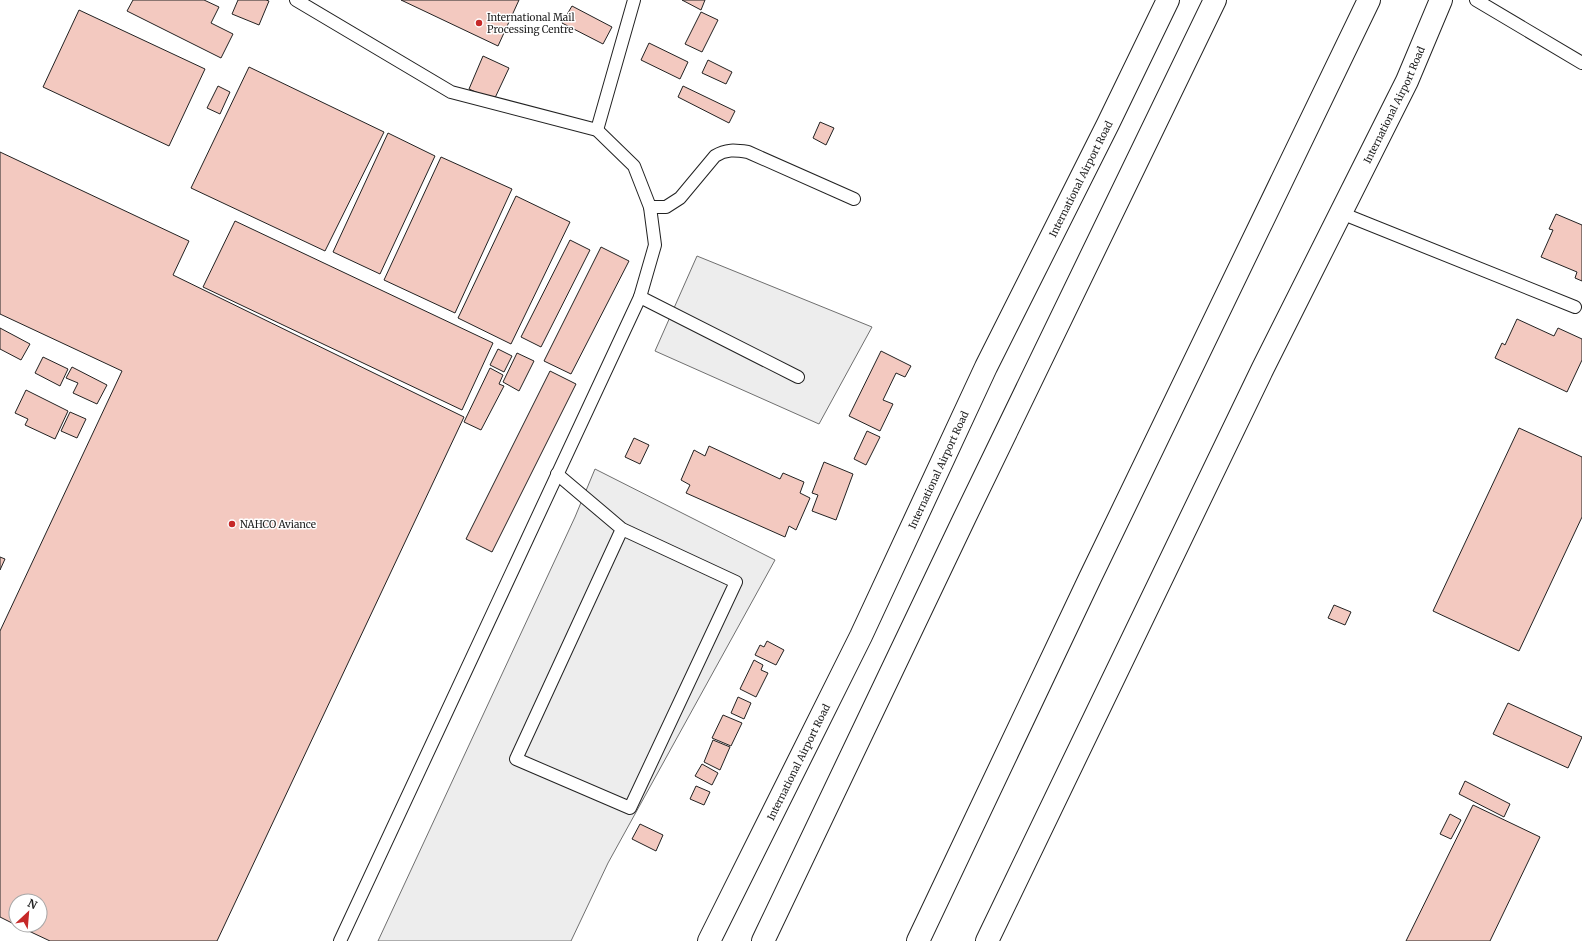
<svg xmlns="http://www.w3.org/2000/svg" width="1582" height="941" viewBox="0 0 1582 941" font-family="Merriweather,serif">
<rect width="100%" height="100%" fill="#fff"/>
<g fill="#ededed" stroke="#6f6f6f">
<path d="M697,256L872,327L819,424L655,351Z"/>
<path d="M595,469L775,560L608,863L571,941H378L575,517Z"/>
</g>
<g fill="#f3c9c0" stroke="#222">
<path d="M133,0H204L219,7L211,23L233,34L221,58L127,11Z"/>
<path d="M238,0H266L269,1L259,25L232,14Z"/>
<path d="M401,0H519L498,46Z"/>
<path d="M682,0H705L701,10Z"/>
<path d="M572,6L612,27L603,44L562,23Z"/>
<path d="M79,10L205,69L169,146L43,87Z"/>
<path d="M701,12L718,20L702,52L685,44Z"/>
<path d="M649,43L688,62L680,79L641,60Z"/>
<path d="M483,56L509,68L494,100L469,89Z"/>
<path d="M708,60L732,72L726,84L702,73Z"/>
<path d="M249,67L384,132L325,251L191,188Z"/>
<path d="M218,86L230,92L220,114L207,108Z"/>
<path d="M683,86L735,111L729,123L678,97Z"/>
<path d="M820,122L834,128L826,145L813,138Z"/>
<path d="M388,133L435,156L380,274L333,252Z"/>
<path d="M0,152L189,241L173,275L464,417L217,941H50L16,925H40V901H16V925L0,917V631L122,371L0,314Z"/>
<path d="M441,157L512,189L455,313L384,280Z"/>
<path d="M516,196L570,222L511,344L458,318Z"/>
<path d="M1556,214L1582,225V281L1575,278L1577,272L1541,257L1553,230L1549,229Z"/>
<path d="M235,221L493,343L462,410L203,287Z"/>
<path d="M570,240L590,250L541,347L521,337Z"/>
<path d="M601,247L629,261L571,374L544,361Z"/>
<path d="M1517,319L1554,336L1558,328L1582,339V360L1567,392L1495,358L1502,343L1505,345Z"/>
<path d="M0,328L30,344L21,360L0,349Z"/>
<path d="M498,349L512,356L504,372L490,365Z"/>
<path d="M881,351L911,366L905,377L896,373L883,400L893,404L880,431L849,416Z"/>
<path d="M517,353L534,361L519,391L503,382Z"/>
<path d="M43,357L68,369L60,386L35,373Z"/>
<path d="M72,367L107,385L97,404L73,393L78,383L66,378Z"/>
<path d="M490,368L503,375L499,384L504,386L481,430L464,422Z"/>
<path d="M550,371L576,384L492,552L466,539Z"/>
<path d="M26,390L68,411L55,439L25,425L28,419L15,413Z"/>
<path d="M70,412L86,419L77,438L61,431Z"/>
<path d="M1519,428L1582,457V517L1519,651L1433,611Z"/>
<path d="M867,431L880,437L866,465L854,459Z"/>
<path d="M634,438L649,445L640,464L625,457Z"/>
<path d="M709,446L780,479L783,473L804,482L800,493L810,498L796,530L789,526L785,537L686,493L690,485L681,480L694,450L705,456Z"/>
<path d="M824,462L853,474L836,520L812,511L818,495L812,493Z"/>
<path d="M0,557L5,559L0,570Z"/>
<path d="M1334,605L1351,612L1345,625L1328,618Z"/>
<path d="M767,641L784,650L776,665L755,655L760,645L764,647Z"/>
<path d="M754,660L763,665L761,670L768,673L756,697L740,689Z"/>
<path d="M738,697L751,703L744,719L731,713Z"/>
<path d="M1508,703L1582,737L1568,768L1493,734Z"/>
<path d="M723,715L742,723L731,746L712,738Z"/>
<path d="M713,740L730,747L720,770L704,762Z"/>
<path d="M702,764L718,773L712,785L695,776Z"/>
<path d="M1465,781L1510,804L1504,817L1459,794Z"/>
<path d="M696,786L710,792L704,805L690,799Z"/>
<path d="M1473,805L1540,837L1490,941H1406Z"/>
<path d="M1450,814L1461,820L1451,839L1440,834Z"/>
<path d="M640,824L663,835L656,851L632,839Z"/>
</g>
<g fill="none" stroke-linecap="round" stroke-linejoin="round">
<g stroke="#222" stroke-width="14">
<g id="lane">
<path d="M296,0L451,92L597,130L634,166L650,207L655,245L640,297L340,941"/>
<path d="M1476,0L1582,63"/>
<path d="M597,130L634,0"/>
<path d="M650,207H666L680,198L715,156C726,149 735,150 748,152L854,199"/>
<path d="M1341,213L1575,307"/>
<path d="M640,297L798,377"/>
<path d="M557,474L622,529L736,582L630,808L516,759L622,529"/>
</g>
</g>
<g stroke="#222" stroke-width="24">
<g id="secondary">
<path id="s1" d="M709,941L861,636L986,367L1108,124L1168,0"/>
<path id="s2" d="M987,941L1263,368L1407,81L1441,0"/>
</g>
</g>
<g stroke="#222" stroke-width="24">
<g id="highway">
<path d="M763,941L965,517L1215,0"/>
<path d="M918,941L1090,578L1369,0"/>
</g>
</g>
<use href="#lane" stroke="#fff" stroke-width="12"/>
<use href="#secondary" stroke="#fff" stroke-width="22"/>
<use href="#highway" stroke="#fff" stroke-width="22"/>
</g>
<g fill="#c62828" stroke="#fff" stroke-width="1.5">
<circle cx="479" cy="23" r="4"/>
<circle cx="232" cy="524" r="4"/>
</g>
<g text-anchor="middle" stroke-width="3" stroke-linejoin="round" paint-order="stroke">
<g font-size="10" fill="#222" stroke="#fff" text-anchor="start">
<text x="487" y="21">International Mail<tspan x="487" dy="12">Processing Centre</tspan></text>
<text x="240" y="528">NAHCO Aviance</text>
</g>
<g font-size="10" fill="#222" stroke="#fff">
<text dy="4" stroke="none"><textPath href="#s2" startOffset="930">International Airport Road</textPath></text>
<text dy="4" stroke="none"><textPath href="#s1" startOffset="848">International Airport Road</textPath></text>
<text dy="4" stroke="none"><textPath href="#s1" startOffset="524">International Airport Road</textPath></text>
<text dy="4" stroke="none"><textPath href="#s1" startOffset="200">International Airport Road</textPath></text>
</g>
</g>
<g transform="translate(28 913) rotate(26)"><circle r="19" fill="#ffffff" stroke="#a7a7a7"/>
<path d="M0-3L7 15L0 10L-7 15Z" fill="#c62828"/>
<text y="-6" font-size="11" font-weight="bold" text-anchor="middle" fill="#222222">N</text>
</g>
</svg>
